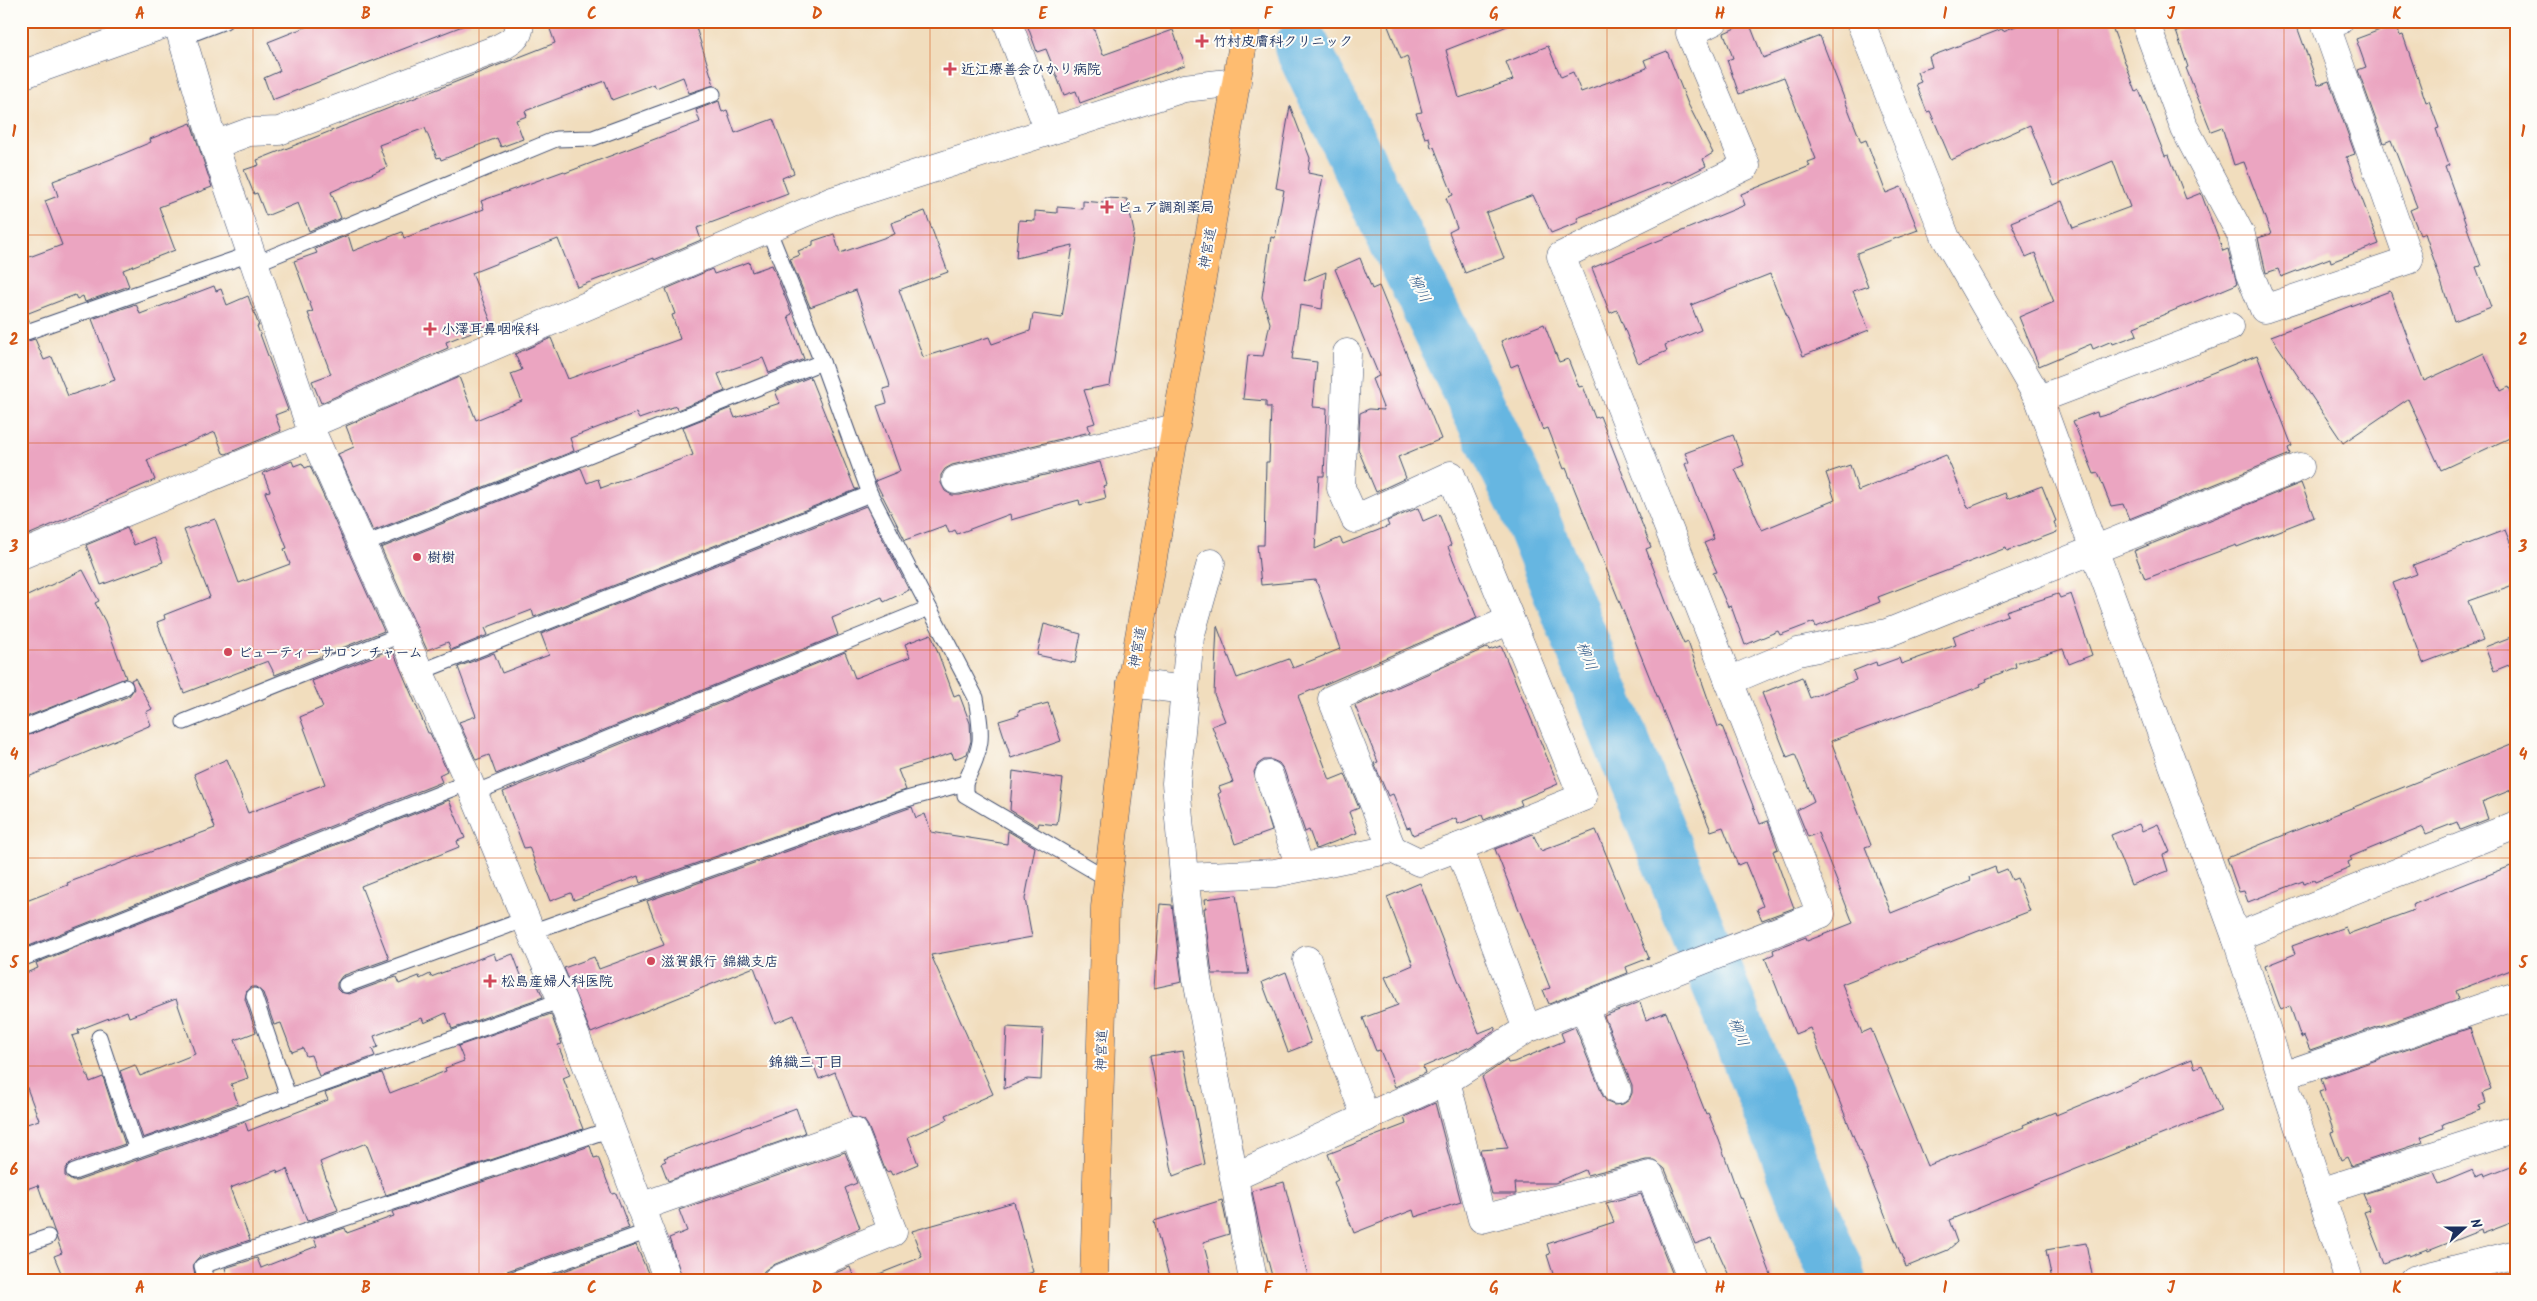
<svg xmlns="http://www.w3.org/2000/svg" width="2537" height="1301" viewBox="0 0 2537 1301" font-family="Kalam,'Klee One',sans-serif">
<rect width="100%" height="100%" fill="#fdfcf7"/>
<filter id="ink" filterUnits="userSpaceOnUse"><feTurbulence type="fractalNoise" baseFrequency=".02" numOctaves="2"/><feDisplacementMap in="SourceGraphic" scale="10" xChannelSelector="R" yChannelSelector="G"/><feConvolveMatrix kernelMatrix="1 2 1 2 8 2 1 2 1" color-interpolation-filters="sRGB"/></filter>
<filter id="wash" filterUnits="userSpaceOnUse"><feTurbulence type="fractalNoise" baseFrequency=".0096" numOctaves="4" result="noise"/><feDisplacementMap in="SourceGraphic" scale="20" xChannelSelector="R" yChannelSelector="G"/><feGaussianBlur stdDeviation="1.12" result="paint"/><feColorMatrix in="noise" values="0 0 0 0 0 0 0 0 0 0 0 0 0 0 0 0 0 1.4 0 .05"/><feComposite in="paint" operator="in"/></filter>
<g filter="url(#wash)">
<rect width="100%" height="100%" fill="#f1ddbd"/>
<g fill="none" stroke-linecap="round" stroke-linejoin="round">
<path stroke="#66b6e1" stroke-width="56" d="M1302,47L1525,503L1839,1280"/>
</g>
<g id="blocks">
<g fill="#eba5c1">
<path d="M321,21H470V23L272,100L264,78L280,71L268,42Z"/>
<path d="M547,21H694L714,85L689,93L683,77L656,88L654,84L612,100L605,81L525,111L527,116L516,120L523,139L501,147L497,138L441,160L440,157L437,158L425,128L379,145L387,167L331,192L341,218L309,231L298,203L266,216L257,193L254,194L244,170L259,165L257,160L555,43Z"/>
<path d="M1045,21H1091L1103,55L1173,30L1185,65L1080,103L1076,91L1064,95L1046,49L1037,52L1028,27Z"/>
<path d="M1386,21H1515V23L1446,50L1459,98L1513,80L1506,62L1548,46L1561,77L1573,72L1581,92L1647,68L1644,60L1667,51L1688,104L1713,153L1703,159L1706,166L1672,183L1671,181L1577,218L1579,222L1551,233L1533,195L1486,213L1504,258L1465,273L1449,232L1457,228L1446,198L1453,195L1434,147L1431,148L1429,137L1425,138L1416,113L1422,112L1407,56L1401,59Z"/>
<path d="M2029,21H2110L2136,92L2139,90L2165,156L2169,155L2186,199L2201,193L2223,251L2228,249L2237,284L2134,327L2137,335L2113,344L2112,341L2093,349L2091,344L2039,366L2019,317L2054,302L2035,253L2026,257L2011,222L2062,201L2073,228L2130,207L2113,161L2054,186L2030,125L1951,160L1930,111L1927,112L1916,84L1921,82L1917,72L1932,67L1929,57L2002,29L2003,31Z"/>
<path d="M2184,21H2295L2318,85L2329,81L2355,154L2346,157L2379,244L2331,262L2330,258L2281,277L2278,269L2266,273L2258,238L2271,234L2244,162L2234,165L2222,127L2211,131L2186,68L2188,67L2176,31L2187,27Z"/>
<path d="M1749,22L1763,58L1820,36L1861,142L1866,140L1886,193L1901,187L1918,230L1857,253V257L1868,286L1853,291L1869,330L1803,356L1770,274L1691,305L1701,330L1665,345L1667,351L1638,363L1617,310L1610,313L1592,268L1745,205L1741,194L1810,166L1808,162L1816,159L1784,77L1739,94L1727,60L1733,58L1724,33Z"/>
<path d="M2396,24L2400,36L2403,35L2426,102L2429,101L2439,128L2436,129L2449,165L2445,167L2481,266L2476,267L2491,307L2454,321L2425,233L2420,235L2410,210L2417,207L2391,140L2384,143L2358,70L2366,67L2356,39Z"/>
<path d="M719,101L722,112L727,110L735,133L773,119L794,173L782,178L788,194L697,228L701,240L654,260V258L577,287L558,239L472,273L492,324L446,342L448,348L321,403L312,381L331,374L308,313L313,312L294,261L317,253L315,249L348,235L353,251L402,232L404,238L484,209L481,201L564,171L565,173L700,122L696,110Z"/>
<path d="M1290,106L1310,158L1308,173L1323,176L1304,281L1326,272L1322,309L1300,305L1292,359L1317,362L1313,407L1327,408L1324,476H1319L1315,549L1340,538L1343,544L1389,526L1387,521L1418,508L1423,521L1439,514L1451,545L1448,547L1477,618L1298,696L1330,780L1345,774L1359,808L1349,812L1357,833L1316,849L1309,830L1305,832L1284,770L1279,763L1272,760H1264L1258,764L1254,772L1272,831L1235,844L1218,794L1221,792L1219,787L1233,782L1212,726L1225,721L1214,694L1217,626L1237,678L1289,659L1293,668L1340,649L1316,580L1261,585L1257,545H1264L1266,462H1269L1271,407H1266V401L1243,399L1248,355L1263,356L1270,323L1262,297L1271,237L1275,238L1284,190L1276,188Z"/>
<path d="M191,123L212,187L159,207L175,250L123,270L129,286L85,302L83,296L77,299L75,295L26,314L29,321L21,324V260L62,245L45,201L58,196L53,181L111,159L151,142L150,139Z"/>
<path d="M1105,198L1127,199L1134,232L1110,385L1084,390L1095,423L1088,425L1090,432L952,465L945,469L941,475V483L945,491L952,495H960L1100,462L1107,485L1103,486L1106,498L1080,505L1079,500L1068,503L1011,520L1010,514L957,534L955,530L949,533L946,525L905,540L875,481L900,471L877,406L887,403L883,389L890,387L889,382L856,290L810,307L790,259L800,255L798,251L813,245V241L834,234L840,253L895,234L891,223L925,211L948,272L899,290L923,357L989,337L992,344L1030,331L1033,314L1062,318L1073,245L1016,258L1019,220L1035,221V211L1057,213V207L1083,209V201L1105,203Z"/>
<path d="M1360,258L1372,289L1379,286L1441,439L1398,457L1406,478L1376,492L1358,449L1360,413L1369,409L1384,410L1372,379L1379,376L1335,269Z"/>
<path d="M749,262L752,272L772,265L792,314L788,316L804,359L769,373L763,358L718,374L725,391L677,410L676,406L639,419L636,413L570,438L574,451L373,531L338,454L354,447L346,426L459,377L476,420L522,401L511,374L522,370L515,354L551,338L568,379L680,339L672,315L675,314L666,289L712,269L714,274Z"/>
<path d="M214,286L216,291L221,289L227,305L248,296L259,326H257L288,410L275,415L281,431L226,454L223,453L215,432L147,460L155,480L21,538V343L35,339L44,360L52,357L68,396L115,380L92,319L136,304L140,314Z"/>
<path d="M2390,291L2424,381L2484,353L2501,391L2509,387L2516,403V435L2441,470L2408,399L2343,443L2271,336Z"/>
<path d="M1544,324L1559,362L1568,359L1579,387L1583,386L1595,418L1600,416L1651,547L1646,549L1671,615L1684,644L1688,642L1718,727L1722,726L1760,824L1768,821L1778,849L1773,851L1794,908L1762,920L1757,909L1763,906L1745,862L1738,865L1723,827L1711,831L1566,468L1564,469L1548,428L1543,430L1518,364L1511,367L1501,341Z"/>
<path d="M2257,355L2292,446L2288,448L2290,454L2129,519L2123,504L2111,506L2098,473L2094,474L2073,421L2097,412L2098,417L2109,414Z"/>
<path d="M810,377L855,489H858L534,617L532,610L485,628L488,635L451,650L448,642L427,650L381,548L581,468L587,483L598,479L601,488L693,455L683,427L731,408L735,418L780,403L775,391Z"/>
<path d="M1733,435L1744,465L1735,469L1762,530L1835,500L1826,473L1850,465L1858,491L1946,455L1968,508L2005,493L2007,499L2042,486L2056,521L2054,522L2057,532L2007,551L2006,548L1878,597L1880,602L1816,627L1814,622L1780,635L1778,631L1745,645L1731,606L1728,607L1713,573L1717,572L1704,543L1714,539L1685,464L1689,462L1685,453Z"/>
<path d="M292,461L294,466L302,463L305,468L310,466L384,631L275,675L268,661L184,693L157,622L165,619L164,615L210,597L184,530L215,519L239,583L290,564L284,549L287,548L265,492L270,491L263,473Z"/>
<path d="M2301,483L2314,517L2237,547L2236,545L2145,579L2134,551Z"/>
<path d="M866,506L909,590L884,602L882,597L832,618L838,635L496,774L489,755L476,760L459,722L476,716L458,667L494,653L502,673L549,655L541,634Z"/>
<path d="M127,528L134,545L153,537L163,562L101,585L86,545Z"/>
<path d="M2505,530L2516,557V584L2468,601L2483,640L2423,663L2393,583L2417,574L2413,565Z"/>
<path d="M83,570L99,601L95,603L105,621L126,678L21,719V599Z"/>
<path d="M2058,594L2060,598L2071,594L2092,655L2069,664L2063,649L2015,663L2016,667L1986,679L1987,681L1980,684L1981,686L1831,741L1871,845L1865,847L1891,913L1971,881L1970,877L1995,867L1997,873L2007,869L2012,880L2017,878L2030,911L1842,984L1862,1033L1871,1029L1927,1166L2024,1127L2023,1125L2055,1112L2056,1115L2192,1059L2195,1068L2202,1065L2221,1111L1949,1220L1957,1242L1948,1250L1906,1267L1810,1028L1795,1034L1765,958L1774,954L1773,950L1806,937L1807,941L1853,923L1818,833L1808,837L1797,810L1814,801L1795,754L1787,757L1762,693L1802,677L1810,698L1856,680L1853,671L1876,662L1877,666L1899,658L1901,664L1956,645L1953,636L2008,615L2006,611Z"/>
<path d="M1044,624L1081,634L1075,663L1037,655Z"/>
<path d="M931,634L954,696L959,694L970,723L971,741L967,754L954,759L952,753L898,770L906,790L640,883L638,876L574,900L571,893L550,901L529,847L524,848L503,792L845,652L855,678L910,657L905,644Z"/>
<path d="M2516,635V662L2494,671L2485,647Z"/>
<path d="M1501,646L1558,784L1520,800L1522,805L1484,820L1482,815L1458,824L1456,818L1413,835L1410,827L1407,828L1393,794L1388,796L1374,763L1378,762L1355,706L1488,647L1489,650Z"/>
<path d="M392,649L428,733H430L447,771L439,775L442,782L29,946L21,926V903L68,885L67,883L215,828L194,774L227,759L248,813L325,784L300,717L323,707L312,681Z"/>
<path d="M135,678L152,709L146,712L151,725L21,780V738L129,696L134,689L131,680Z"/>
<path d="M1048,703L1061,741L1011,758L999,721L1019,715L1018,711Z"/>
<path d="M2516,742V788L2482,802L2488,819L2460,830L2457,822L2426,834L2423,827L2350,857L2352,860L2348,862L2350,868L2315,882L2314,880L2304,884L2303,881L2248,902L2244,891L2239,892L2227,858Z"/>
<path d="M1013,771L1063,779L1057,825L1039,823L1038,827L1010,810Z"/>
<path d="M449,800L465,838L457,841L459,847L361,886L389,959L342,976L337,983V989L340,992L349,994L396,977L399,984L419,976L420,979L430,974L431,977L494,953L496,960L513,954L524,983L535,979L543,997L452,1029L446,1013L424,1023L422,1018L374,1036L378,1047L372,1049L375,1056L319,1076L311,1055L306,1056L303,1048L292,1052L281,1023L274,1025L263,993L256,987H251L247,990L245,999L256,1032L235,1040L248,1078L231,1084L238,1104L143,1138L120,1071L135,1065L140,1076L195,1054L176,999L129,1017L127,1011L78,1030L79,1034L72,1036L90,1082L103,1077L125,1144L70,1163L65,1170V1176L72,1181H77L245,1122L248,1131L328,1100L325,1093L382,1073L390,1093L446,1071L445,1068L464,1061L458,1046L551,1014L562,1044L558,1045L570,1075L563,1078L583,1129L386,1195L366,1143L320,1162L338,1210L307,1221L287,1169L278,1173L277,1170L230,1188L250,1240L199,1257L193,1264L195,1275L183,1280H64L54,1256L62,1253L38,1185L21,1191V1126L39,1120L21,1072V975L38,968L36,963Z"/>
<path d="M912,807L916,818L925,814L931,832L1007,844L1008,831L1035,847L1025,899L1032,937L931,955L993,1094L946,1115L948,1119L908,1137L918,1164L892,1175L890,1171L886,1172L868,1126L864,1120L852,1117L835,1072L819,1079L794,1015L775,1023L754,967L591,1033L564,968L594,957L599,969L664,945L647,901Z"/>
<path d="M2139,824L2142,831L2158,824L2170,852L2163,855L2168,871L2131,885L2111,835Z"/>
<path d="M1596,830L1649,958L1626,967L1628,973L1549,1004L1543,990L1550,988L1495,849L1533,834L1541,851Z"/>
<path d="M2516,864V968L2456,991L2459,999L2310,1050L2304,1036L2301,1038L2290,1006L2281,1010L2265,966L2295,954L2292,946L2345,927L2348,934L2414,910L2412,905Z"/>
<path d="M1420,883L1479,1033L1494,1027L1496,1030L1470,1047L1423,1067L1425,1073L1395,1087L1380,1050L1376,1051L1363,1018L1398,1005L1385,977L1413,965L1387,897Z"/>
<path d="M1236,895L1249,974H1212L1204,908H1206L1205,899Z"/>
<path d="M1160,904L1172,905L1182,982L1154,988Z"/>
<path d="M1286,972L1311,1043L1288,1052L1262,982Z"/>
<path d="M1640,1002L1646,1020L1666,1012L1706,1114L1708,1113L1719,1140L1740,1199L1742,1198L1773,1280H1731L1712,1238L1695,1244L1665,1169L1654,1160H1646L1587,1175L1585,1170L1555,1183H1515L1516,1194H1492L1480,1150L1508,1148L1482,1077L1507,1060L1508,1063L1514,1062L1564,1041L1561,1033L1575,1027L1603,1096L1607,1102L1614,1105L1623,1104L1629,1100L1632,1093V1085L1604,1016Z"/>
<path d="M1007,1027L1043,1029L1041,1080L1027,1079L1004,1089Z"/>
<path d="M2470,1028L2491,1090L2483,1093L2486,1103L2479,1106L2480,1110L2443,1124L2444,1128L2421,1137L2423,1142L2351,1166L2347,1157L2341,1160L2331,1133L2334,1132L2319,1092L2325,1090L2321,1079Z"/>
<path d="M1183,1051L1205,1164L1173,1176L1150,1056Z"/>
<path d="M1435,1103L1461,1202L1415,1217L1413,1210L1354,1233L1334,1182L1338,1180L1328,1154L1406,1124L1404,1117Z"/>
<path d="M796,1108L805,1133L668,1181L661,1163L666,1161L664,1158Z"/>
<path d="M590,1146L594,1158L598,1157L612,1194L616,1193L629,1228L507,1271L501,1280H229L225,1268L257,1258L261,1268L317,1246L314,1238L345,1228L347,1233L394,1216L392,1212Z"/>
<path d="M845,1152L857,1183L845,1188L860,1228L771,1266L764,1271L762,1280H683L669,1238L687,1231L679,1210Z"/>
<path d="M2516,1164V1221L2482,1234L2481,1230L2428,1251L2427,1249L2409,1256V1254L2384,1263L2364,1212L2370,1210L2363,1194L2434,1172L2439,1184L2473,1170L2476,1176L2484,1173L2485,1176Z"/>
<path d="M1284,1182L1309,1280H1273L1259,1226L1252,1191Z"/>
<path d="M1641,1194L1675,1280H1555L1547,1255L1550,1254L1547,1244L1614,1222L1606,1203Z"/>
<path d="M1222,1200L1229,1234L1203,1242L1213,1280H1170L1154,1221Z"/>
<path d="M1014,1202L1033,1272L1010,1280H870L869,1278L922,1257L912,1231Z"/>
<path d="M2086,1243L2093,1280H2052L2046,1250Z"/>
<path d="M636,1245L651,1280H539Z"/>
<path d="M850,1267L855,1280H818Z"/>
</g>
</g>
</g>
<g filter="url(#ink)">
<use href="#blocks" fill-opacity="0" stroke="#3b496c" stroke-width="1"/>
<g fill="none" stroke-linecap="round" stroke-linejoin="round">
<g stroke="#3b496c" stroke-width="17">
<g id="lane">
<path d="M183,37L225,21"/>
<path d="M254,264L556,139L593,138L713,94"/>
<path d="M21,334L250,254"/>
<path d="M363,545L822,362"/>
<path d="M420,672L870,494"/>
<path d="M184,722L403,634"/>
<path d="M21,729L125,687"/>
<path d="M965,783V795L1108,879"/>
<path d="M474,793L929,608"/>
<path d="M531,932L903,800L965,783C983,745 983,740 976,698L870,494L822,362L768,229"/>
<path d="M21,959L469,782"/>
<path d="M346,985L526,919"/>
<path d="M254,996L288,1096"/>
<path d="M99,1037L137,1150"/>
<path d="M74,1172L562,1000"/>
<path d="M21,1246L48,1237"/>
<path d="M206,1280L202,1266L611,1129"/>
<path d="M510,1280L649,1231"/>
</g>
</g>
<g stroke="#3b496c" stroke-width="29">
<g id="street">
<path d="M177,21L214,145L313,435L469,782L531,932L562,1000L668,1280"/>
<path d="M1007,21L1049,131"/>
<path d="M1860,21L1946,238L2039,399L2236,937L2349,1280"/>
<path d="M2145,21L2185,129L2241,235L2249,272L2264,309L2409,260L2326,26L2339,21"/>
<path d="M21,75L173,21"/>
<path d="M214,145L249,132L279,131L497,49C509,43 522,37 519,21"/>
<path d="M1347,353L1341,488L1355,519L1451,475L1583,797L1459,847L1527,1029"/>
<path d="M2039,399L2230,327"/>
<path d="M311,424L832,201L1184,88L1237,82"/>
<path d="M956,480L1175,428"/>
<path d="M21,555L313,435"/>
<path d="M1729,681L1798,652L1887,633L2300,467"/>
<path d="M1131,683L1185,690L1176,783L1184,877L1197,979L1253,1280"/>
<path d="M1185,690L1190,637L1211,563"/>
<path d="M1269,775L1300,867"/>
<path d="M1392,849L1332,699L1510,620"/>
<path d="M1184,877L1275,873L1392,849L1419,862L1459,847"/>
<path d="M2236,937L2516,825"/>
<path d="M1307,960L1366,1118"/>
<path d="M1584,1007L1617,1090"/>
<path d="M2282,1076L2516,996"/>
<path d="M1446,1081L1482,1219L1650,1175L1692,1280"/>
<path d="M1234,1177L1446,1081L1527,1029L1821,914L1561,256L1746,166L1690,33L1714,21"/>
<path d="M2320,1192L2516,1129"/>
<path d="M640,1207L854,1132L893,1232L777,1280"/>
<path d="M2413,1280L2516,1254"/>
</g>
</g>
<g stroke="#3b496c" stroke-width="29">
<path id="primary" d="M1094,1280L1105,907L1131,683L1247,21"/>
</g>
<use href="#lane" stroke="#fff" stroke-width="15"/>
<use href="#street" stroke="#fff" stroke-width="28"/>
<use href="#primary" stroke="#febc70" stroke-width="28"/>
</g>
</g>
<path fill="none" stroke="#d45514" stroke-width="1" stroke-opacity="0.55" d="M253,21V1280M479,21V1280M704,21V1280M930,21V1280M1156,21V1280M1381,21V1280M1607,21V1280M1833,21V1280M2058,21V1280M2284,21V1280M21,235H2516M21,443H2516M21,650H2516M21,858H2516M21,1066H2516"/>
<g fill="#d1495b" stroke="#fdfcf7" stroke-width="2">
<path d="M1199.5 33.5h5v5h5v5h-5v5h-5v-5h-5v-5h5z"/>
<path d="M947.5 61.5h5v5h5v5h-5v5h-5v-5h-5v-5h5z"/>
<path d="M1104.5 199.5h5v5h5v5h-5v5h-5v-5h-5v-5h5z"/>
<path d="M427.5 321.5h5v5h5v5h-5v5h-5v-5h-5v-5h5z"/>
<circle cx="417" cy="557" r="5"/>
<circle cx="228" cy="652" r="5"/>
<circle cx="651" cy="961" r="5"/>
<path d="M487.5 973.5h5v5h5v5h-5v5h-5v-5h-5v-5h5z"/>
</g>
<g text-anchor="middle" stroke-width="4" stroke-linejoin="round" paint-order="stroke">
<g font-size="14" font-weight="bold" fill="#1b2f5e" stroke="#fdfcf7" text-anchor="start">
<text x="1213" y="46">竹村皮膚科クリニック</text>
<text x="961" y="74">近江療善会ひかり病院</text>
<text x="1117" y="212">ピュア調剤薬局</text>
<text x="441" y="334">小澤耳鼻咽喉科</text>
<text x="427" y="562">樹樹</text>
<text x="238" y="657">ビューティーサロン チャーム</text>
<text x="661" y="966">滋賀銀行 錦織支店</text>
<text x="501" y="986">松島産婦人科医院</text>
</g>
<g font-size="14" fill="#1b2f5e" stroke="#fdfcf7">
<text transform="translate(1207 248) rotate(-80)" y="5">神宮道</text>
<text transform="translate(1137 647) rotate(-80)" y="5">神宮道</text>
<text transform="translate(1101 1050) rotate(-88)" y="5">神宮道</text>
</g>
<g font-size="15" font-style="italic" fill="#355e8c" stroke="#fdfcf7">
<text transform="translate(1420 288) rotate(64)" y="5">柳川</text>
<text transform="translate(1587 656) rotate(68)" y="5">柳川</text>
<text transform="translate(1739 1032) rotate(68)" y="5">柳川</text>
</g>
<g font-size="15" font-weight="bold" fill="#1b2f5e" stroke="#fdfcf7">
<text x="806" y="1067">錦織三丁目</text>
</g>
</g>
<rect width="2537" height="1301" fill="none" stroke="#fdfcf7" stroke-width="55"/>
<g transform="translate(2464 1228) rotate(69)" stroke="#fdfcf7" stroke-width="4" paint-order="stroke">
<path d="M0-4L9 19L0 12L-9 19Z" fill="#1b2f5e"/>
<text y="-8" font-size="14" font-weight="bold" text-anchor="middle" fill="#1b2f5e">N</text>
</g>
<rect x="28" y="28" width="2482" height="1246" fill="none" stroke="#d45514" stroke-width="2"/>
<g font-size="16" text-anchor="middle" font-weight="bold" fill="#d45514">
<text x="140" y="19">A</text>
<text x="366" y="19">B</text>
<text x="592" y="19">C</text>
<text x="817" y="19">D</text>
<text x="1043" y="19">E</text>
<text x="1268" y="19">F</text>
<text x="1494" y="19">G</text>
<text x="1720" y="19">H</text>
<text x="1945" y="19">I</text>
<text x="2171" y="19">J</text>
<text x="2397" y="19">K</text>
<text x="14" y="137">1</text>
<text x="2523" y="137">1</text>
<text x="14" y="345">2</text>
<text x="2523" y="345">2</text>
<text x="14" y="552">3</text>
<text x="2523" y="552">3</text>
<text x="14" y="760">4</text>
<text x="2523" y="760">4</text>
<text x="14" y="968">5</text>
<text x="2523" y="968">5</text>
<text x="14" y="1175">6</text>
<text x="2523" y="1175">6</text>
<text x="140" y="1293">A</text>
<text x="366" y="1293">B</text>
<text x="592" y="1293">C</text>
<text x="817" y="1293">D</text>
<text x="1043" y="1293">E</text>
<text x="1268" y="1293">F</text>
<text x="1494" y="1293">G</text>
<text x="1720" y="1293">H</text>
<text x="1945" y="1293">I</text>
<text x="2171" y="1293">J</text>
<text x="2397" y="1293">K</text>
</g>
</svg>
